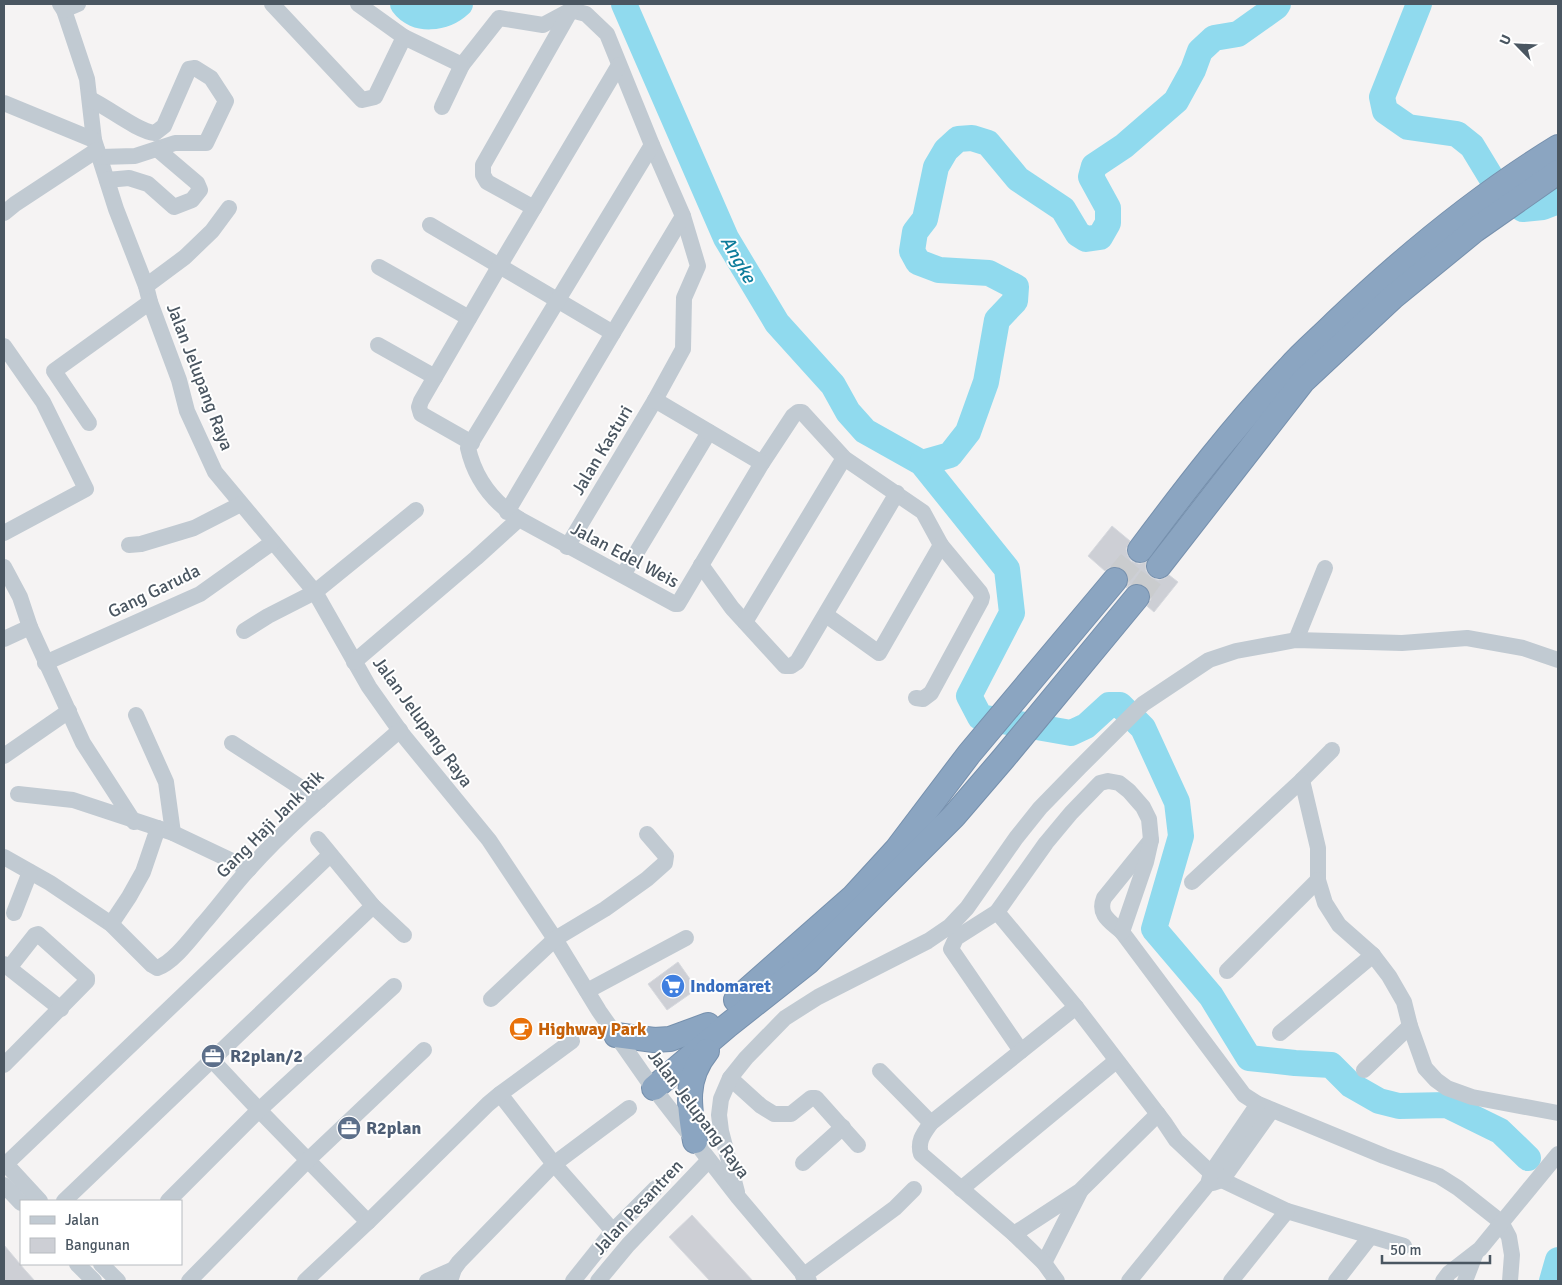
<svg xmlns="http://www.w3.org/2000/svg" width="1562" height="1285" viewBox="0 0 1562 1285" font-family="Signika,sans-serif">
<rect width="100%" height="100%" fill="#f5f3f3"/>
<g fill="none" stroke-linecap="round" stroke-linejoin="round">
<g stroke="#90daee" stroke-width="26">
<path d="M403,4C416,22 444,19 460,4"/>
<path d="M624,4L726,238L777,323L833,385L848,412L865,431L922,463L1007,569L1012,613L969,696L980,717L1071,733L1086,726L1109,705H1120L1143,728L1177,802L1181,836L1154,929L1211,996L1249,1058L1295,1063L1331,1065L1351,1085L1379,1101L1399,1106L1447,1105L1500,1131L1528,1158"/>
<path d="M1419,4L1382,97L1385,111L1408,127L1457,134L1472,146L1503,197L1523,209L1543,207L1558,201"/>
<path d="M922,463L950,455L968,432L986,382L997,320L1015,301L1016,287L989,273L939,270L918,262L912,251L915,232L925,219L936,167L946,150L958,139L972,138L988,143L1018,179L1063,209L1078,234L1086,239L1100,237L1108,223V208L1091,177L1094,166L1124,146L1176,101L1193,70L1200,51L1214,38L1238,34L1276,7L1278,4"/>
<path d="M1552,1281L1558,1260"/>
</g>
</g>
<g fill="#cdcfd5" stroke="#d7d9de">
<path d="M1112,526L1130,541L1126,549L1128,556L1131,561L1139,564L1146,562V571L1151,577L1158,580L1165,578L1169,575L1178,582L1154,612L1147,606L1151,599L1150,592L1146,587L1139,583L1132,584L1126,588L1129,582L1128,576L1124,570L1117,566L1110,567L1105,571L1088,556Z"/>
<path d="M678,962L697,989L667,1010L648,984Z"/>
<path d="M692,1215L753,1281H710L669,1237Z"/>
<path d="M4,1245L25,1270L35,1281H4Z"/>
</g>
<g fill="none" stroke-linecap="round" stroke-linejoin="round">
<g stroke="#caccce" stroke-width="24" stroke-dasharray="24 12" stroke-linecap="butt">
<path d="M1115,580L1140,550"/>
<path d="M1137,597L1159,566"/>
</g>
<g stroke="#7690ad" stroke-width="26">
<g id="highway">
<path d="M1140,550C1187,487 1235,425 1289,368C1303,352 1320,338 1335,323C1403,258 1478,196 1558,147"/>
<path d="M1159,566L1303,381L1393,297L1475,230L1558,172"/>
<path d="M736,1000L853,897L897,849L969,754L1115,580"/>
<path d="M616,1035L654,1040L670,1039L708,1025"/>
<path d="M654,1088L727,1026L808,962L954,816L1003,759L1137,597"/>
<path d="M695,1141C689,1107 684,1079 707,1051"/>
</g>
</g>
<g stroke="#c1cad2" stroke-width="16">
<path d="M60,4L64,10L87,79L94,140L116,209L146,286L150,302L179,380L187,411L215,472L315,592L369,687L403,735L489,840L555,939L599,1011L648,1081L738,1197L809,1281"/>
<path d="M272,4L362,100L375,97L404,37"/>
<path d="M358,4L404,37L462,65L499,18L543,25L571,10L586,14L607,34L652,145L683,216L698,266L684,298L683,349L655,400L567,547"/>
<path d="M64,10L78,4"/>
<path d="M90,99C109,108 137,131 155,133L164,126L189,69L195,68L211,78L226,101L206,143H175L135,156L100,157"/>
<path d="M4,103L94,140"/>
<path d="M442,107L462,65"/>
<path d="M107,180L129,178L148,184L174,207L192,200L200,190L197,183L157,149"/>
<path d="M534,208L487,182L483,175V165L571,10"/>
<path d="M4,213L15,204L97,150"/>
<path d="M430,225L613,333L507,512"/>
<path d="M379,267L469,318"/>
<path d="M146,286L185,257L212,231L229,208"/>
<path d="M613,333L683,216"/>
<path d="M378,345L435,377"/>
<path d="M4,346L43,402L86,489L4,533"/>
<path d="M89,423L54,371L150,302"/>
<path d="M472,443L421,414L419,407L421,401L500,265L619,65"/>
<path d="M762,463L793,416L798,412H802L844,458L923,512L941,545L980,592L982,597L981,601L931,693L923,699L916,698"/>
<path d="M519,519C493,502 475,479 468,448L652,145"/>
<path d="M129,545L141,544L194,528L241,504"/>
<path d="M701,565L732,608L785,666H791L797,662L897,493"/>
<path d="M4,567L20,597L30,627"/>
<path d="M623,575L709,432"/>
<path d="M826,615L879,653L941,545"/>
<path d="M745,622L844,458"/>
<path d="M244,631L268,616L315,592L416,510"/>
<path d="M4,639L30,627L83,743L134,822"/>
<path d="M1296,640L1325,568"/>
<path d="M354,662L476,558L519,519L675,604H678L762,463L655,400"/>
<path d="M45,663L200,594L273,542"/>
<path d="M136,715L166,782L173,833"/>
<path d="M232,743L320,800"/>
<path d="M4,756L69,711"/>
<path d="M1302,780L1332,750"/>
<path d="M18,794L73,800L173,833L249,869"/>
<path d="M318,839L373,906L404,935"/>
<path d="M1151,840L1104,898C1097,915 1111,922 1122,932L1244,1095L1258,1104L1384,1156L1439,1176L1458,1188L1501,1222L1509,1237L1512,1255L1510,1281"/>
<path d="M4,857L50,883L111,924L152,965L157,968C173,963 192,937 203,924C219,906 233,886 249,869C295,818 349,775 400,730"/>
<path d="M1192,882L1302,780L1318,848V880L1325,903L1339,925L1373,955L1389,976L1404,1002L1410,1026L1425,1068L1436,1080L1447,1088L1472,1097L1558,1113"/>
<path d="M997,912L1076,1007L1164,1122L1176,1140L1211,1173L1222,1180L1287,1211L1404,1246"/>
<path d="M14,913L30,872"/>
<path d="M111,924L129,897L143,872L158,828"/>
<path d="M4,964L61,1009"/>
<path d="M1227,971L1318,880"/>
<path d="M587,991L686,938"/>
<path d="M491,999L555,939L605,909L647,879L665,863L666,856L647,834"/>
<path d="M1280,1033L1373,955"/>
<path d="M1021,1051L951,949L956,938L997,912L1046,843L1071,813L1100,783L1108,781L1119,783L1129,791L1143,807L1149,819L1151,840L1146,862L1122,932"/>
<path d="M212,1060L259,1110L368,1222"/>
<path d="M4,1065L87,981V978L38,934L35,935L9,968"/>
<path d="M1364,1070L1410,1026"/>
<path d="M880,1071L931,1123"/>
<path d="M730,1078L761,1106L774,1114H791L811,1098H816L858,1145"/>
<path d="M500,1094L554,1164L613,1231L656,1188"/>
<path d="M4,1162L40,1201"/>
<path d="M803,1163L843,1127"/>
<path d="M6,1164L330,855"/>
<path d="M1213,1183L1222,1180L1272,1110"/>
<path d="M4,1185L21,1203"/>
<path d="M961,1189L1116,1061"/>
<path d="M737,1192L721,1131L719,1115L721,1099L730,1078L746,1058L785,1018L818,997L928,941L950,926L967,908L1016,838L1040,808L1080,767L1143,704L1209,660L1236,651L1296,640L1402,643L1467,638L1523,648L1558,660"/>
<path d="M64,1201L373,906"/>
<path d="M168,1201L259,1110L394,986"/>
<path d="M1014,1234L1080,1191L1158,1114"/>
<path d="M1044,1263L1080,1192"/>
<path d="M77,1264L94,1281"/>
<path d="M101,1264L118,1281"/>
<path d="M803,1276L895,1208L914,1189"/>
<path d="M189,1281L308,1160L424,1050"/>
<path d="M305,1281L368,1222L488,1104L500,1094L572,1041"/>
<path d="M427,1281L454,1269"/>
<path d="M450,1281L454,1269L459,1262L554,1164L629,1108"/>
<path d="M573,1281L613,1231"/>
<path d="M598,1281L628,1245L709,1160"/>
<path d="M1057,1281L1044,1263L1014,1234L921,1154C917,1141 924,1133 931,1123L1076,1007"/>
<path d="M1129,1281L1208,1184L1211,1173L1258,1104"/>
<path d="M1231,1281L1287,1211"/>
<path d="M1336,1281L1370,1237"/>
<path d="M1443,1281L1449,1273L1480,1249L1558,1154"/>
<path d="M1465,1281L1475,1255"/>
</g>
<use href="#highway" stroke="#8ba5c1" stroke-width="24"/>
</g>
<defs>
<g id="supermarket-disc" transform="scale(1.25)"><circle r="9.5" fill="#3f7fe0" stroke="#fff"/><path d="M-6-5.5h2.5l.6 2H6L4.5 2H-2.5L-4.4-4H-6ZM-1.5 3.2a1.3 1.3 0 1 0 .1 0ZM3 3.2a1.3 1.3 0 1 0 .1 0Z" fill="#fff"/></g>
<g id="cafe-disc" transform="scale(1.25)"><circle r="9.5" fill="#e8710a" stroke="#fff"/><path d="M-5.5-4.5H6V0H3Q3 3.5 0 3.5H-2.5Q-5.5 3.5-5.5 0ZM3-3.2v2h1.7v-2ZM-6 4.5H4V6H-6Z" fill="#fff"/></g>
<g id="office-disc" transform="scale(1.25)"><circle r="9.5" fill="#5c6f8a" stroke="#fff"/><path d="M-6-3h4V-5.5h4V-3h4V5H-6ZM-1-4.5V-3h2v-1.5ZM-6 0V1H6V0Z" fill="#fff"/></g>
</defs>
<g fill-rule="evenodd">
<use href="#supermarket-disc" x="673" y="986"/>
<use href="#cafe-disc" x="521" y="1029"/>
<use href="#office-disc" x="213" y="1056"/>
<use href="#office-disc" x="349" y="1128"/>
</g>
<g text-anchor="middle" stroke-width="4" stroke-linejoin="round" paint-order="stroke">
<g font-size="18" fill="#4a5661" stroke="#fff">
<text transform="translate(200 377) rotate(69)" y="6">Jalan Jelupang Raya</text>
<text transform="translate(602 450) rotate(-59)" y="6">Jalan Kasturi</text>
<text transform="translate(625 555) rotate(28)" y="6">Jalan Edel Weis</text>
<text transform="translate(154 591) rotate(-26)" y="6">Gang Garuda</text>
<text transform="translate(423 722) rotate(54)" y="6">Jalan Jelupang Raya</text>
<text transform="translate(270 824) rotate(-45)" y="6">Gang Haji Jank Rik</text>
<text transform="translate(699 1114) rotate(53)" y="6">Jalan Jelupang Raya</text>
<text transform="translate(638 1207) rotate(-47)" y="6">Jalan Pesantren</text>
</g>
<g font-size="18" font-weight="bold" fill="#366cbe" stroke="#fff" text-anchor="start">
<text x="690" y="992">Indomaret</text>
</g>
<g font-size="18" font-weight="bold" fill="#c56008" stroke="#fff" text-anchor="start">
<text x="538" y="1035">Highway Park</text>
</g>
<g font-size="18" font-weight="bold" fill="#4e5e75" stroke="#fff" text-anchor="start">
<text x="230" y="1062">R2plan/2</text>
<text x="366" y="1134">R2plan</text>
</g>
<g font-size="19" font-style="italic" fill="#0c7c9b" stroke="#fff">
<text transform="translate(739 259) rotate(60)" y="7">Angke</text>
</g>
</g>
<rect width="1562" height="1285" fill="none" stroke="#4a5661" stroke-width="10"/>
<rect x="20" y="1200" width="162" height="65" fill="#ffffff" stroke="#b7bbc0"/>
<rect x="30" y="1216" width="25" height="8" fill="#c1cad2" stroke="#b7bbc0"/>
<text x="65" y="1225" font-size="15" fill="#4a5661">Jalan</text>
<rect x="30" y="1238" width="25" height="15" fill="#cdcfd5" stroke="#b7bbc0"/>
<text x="65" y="1250" font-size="15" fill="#4a5661">Bangunan</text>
<g transform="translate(1517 45) rotate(294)" stroke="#ffffff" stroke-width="4" paint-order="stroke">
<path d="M0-4L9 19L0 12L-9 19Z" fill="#4a5661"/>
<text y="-8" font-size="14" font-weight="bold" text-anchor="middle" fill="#4a5661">U</text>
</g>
<path d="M1382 1255v8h108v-8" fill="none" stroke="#4a5661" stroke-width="2.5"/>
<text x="1390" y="1255" font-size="15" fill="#4a5661" stroke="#ffffff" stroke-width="4" paint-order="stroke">50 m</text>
</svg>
